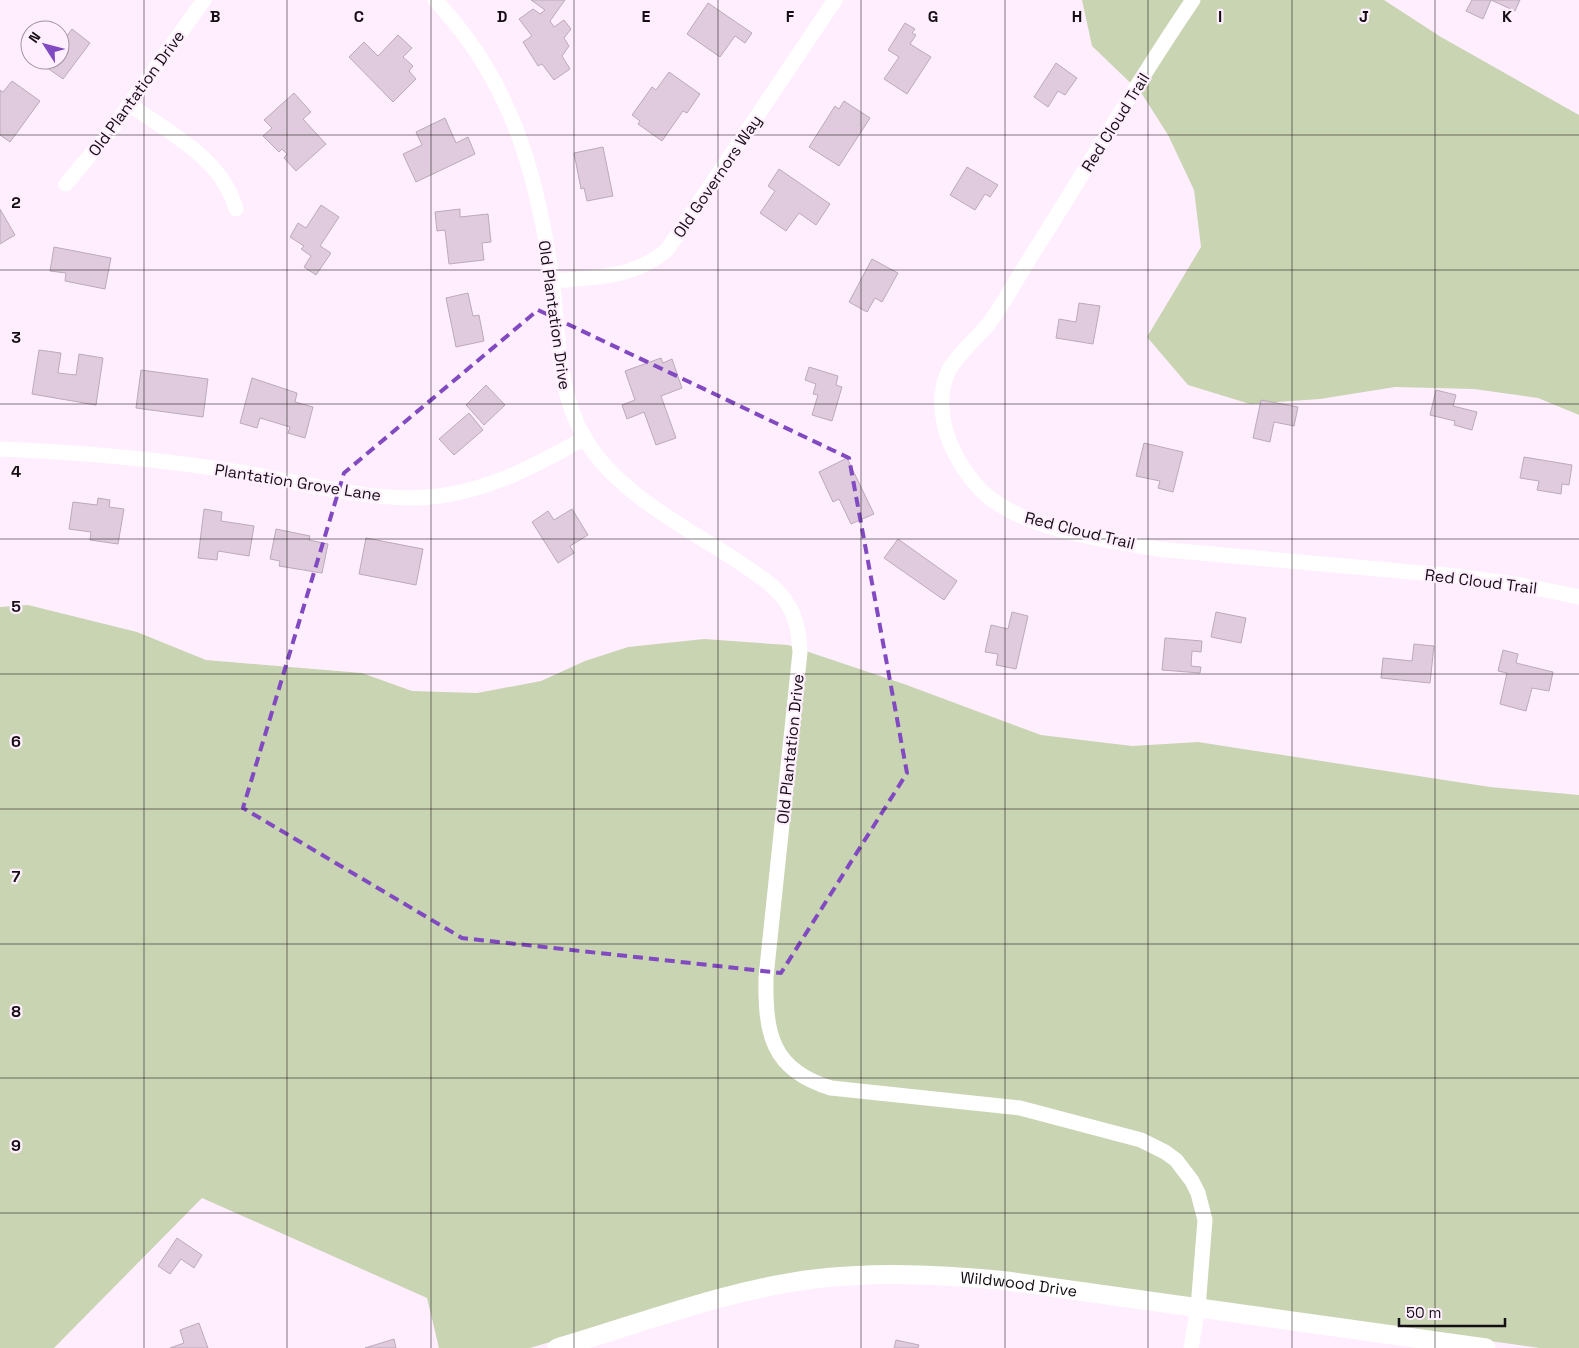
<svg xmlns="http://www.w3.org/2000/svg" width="1579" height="1348" viewBox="0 0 1579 1348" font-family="'Space Grotesk',sans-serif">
<rect width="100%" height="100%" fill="#ffeffe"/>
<g fill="#c9d4b3">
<path d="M1082,0H1384L1441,37L1579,115V415L1538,398L1474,389L1395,387L1320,399L1250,404L1188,385L1147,337L1201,247L1194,190L1168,135L1142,94L1092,46Z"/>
<path d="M28,605L137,632L206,660L362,673L412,691L477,693L541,681L585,661L628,647L704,639L788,645L904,684L1041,735L1132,746L1198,742L1490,787L1579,795V1348H1540L1007,1274L727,1289L530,1348H439L427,1298L202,1198L54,1348H0V607Z"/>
</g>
<g fill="#dfcbdd" stroke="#bca9ba">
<path d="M531,0H565L550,21L554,27L564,20L571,29L564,38L569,46L562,56L570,69L554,80L542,64L538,66L523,42L532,36L519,19L533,9L540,14L545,10Z"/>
<path d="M1472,0H1491L1483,19L1466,11Z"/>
<path d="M1491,0H1520L1515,11Z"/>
<path d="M708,3L752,33L745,43L735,36L720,57L687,34Z"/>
<path d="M905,23L915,29L912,33L916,35L910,44L931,57L907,94L884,79L899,57L888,50Z"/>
<path d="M72,29L90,43L63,79L43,65L45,60H60V33L66,37Z"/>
<path d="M398,35L412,48L403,57L413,66L409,71L416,79L393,102L349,57L364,42L378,56Z"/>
<path d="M1056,63L1077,78L1065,95L1058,91L1048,107L1034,97Z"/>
<path d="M669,72L700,94L687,113L683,111L662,141L638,124L640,121L632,115L652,87L656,90Z"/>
<path d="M12,81L40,101L10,142L0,135V90L3,92Z"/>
<path d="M294,93L311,112L303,119L326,144L296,171L284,158L287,154L282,149L279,152L263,136L272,128L264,120Z"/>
<path d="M844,101L870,118L839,166L809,147L835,106L839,109Z"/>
<path d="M445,118L456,143L468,137L475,154L416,182L403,154L422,145L416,132Z"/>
<path d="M603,147L613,196L587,201L584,188L581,189L574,153Z"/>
<path d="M967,167L998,185L990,197L985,194L975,210L950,195Z"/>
<path d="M779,169L830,204L816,225L799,213L786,231L760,213L775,191L768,186Z"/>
<path d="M321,205L339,217L320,246L331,253L316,275L304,267L311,256L301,249L304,246L290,237L298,223L306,228Z"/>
<path d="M0,209L15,235L0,244Z"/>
<path d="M460,209V217L488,214L491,242L482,243L484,260L449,264L445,230L437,231L435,212Z"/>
<path d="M54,247L111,258L105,289L65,281L66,273L50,271Z"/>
<path d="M872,259L898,273L882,302L875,298L867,312L849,302Z"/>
<path d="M468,293L473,316L479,315L484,341L456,347L446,298Z"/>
<path d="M1079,303L1100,306L1093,344L1056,338L1059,319L1076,322Z"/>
<path d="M39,350L61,353L58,373L76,375L79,354L103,358L96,405L32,394Z"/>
<path d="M661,358L663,363L672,359L682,388L661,396L676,438L656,445L644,412L627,419L622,405L635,400L625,371Z"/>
<path d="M809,367L838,376L836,385L842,387L832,421L812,415L818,395L813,394L816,384L805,380Z"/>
<path d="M141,370L208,379L203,417L136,408Z"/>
<path d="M252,378L297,393L295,402L313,407L305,438L288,433L290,427L260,418L257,428L240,423Z"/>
<path d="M486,385L505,405L484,425L466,405Z"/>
<path d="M1436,390L1456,395L1453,406L1477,412L1472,430L1454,425L1455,421L1430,415Z"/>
<path d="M1261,400L1298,407L1294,426L1274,422L1270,442L1253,438Z"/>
<path d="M469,413L483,430L454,455L439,439Z"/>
<path d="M1144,443L1183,452L1173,492L1158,488L1160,481L1136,476Z"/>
<path d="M1524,457L1572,465L1569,485L1562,484L1561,494L1537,490L1539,481L1520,478Z"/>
<path d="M847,458L874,514L851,524L839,499L833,502L819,472Z"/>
<path d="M98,498L110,500L109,507L124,509L118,544L90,540L91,532L69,529L73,502L97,505Z"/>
<path d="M204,509L222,512L221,521L254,526L249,556L218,551L217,560L198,558Z"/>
<path d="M572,509L588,535L570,546L574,553L558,563L532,522L548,511L554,520Z"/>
<path d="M276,529L310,536L309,540L328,544L322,573L279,566L280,561L270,559Z"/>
<path d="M366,538L423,549L416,585L359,574Z"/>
<path d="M898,539L957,581L944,600L884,558Z"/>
<path d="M1012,612L1028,616L1016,669L996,665L998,654L985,652L991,625L1008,629Z"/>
<path d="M1216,612L1246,618L1241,643L1211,637Z"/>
<path d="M1165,638L1202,641L1201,652L1192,651L1191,666L1201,667L1200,673L1162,670Z"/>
<path d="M1414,644L1434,646L1430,683L1381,678L1383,658L1412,661Z"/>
<path d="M1503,650L1518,654L1516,663L1553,672L1549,691L1532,688L1526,711L1500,704L1507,673L1498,671Z"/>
<path d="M177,1238L202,1255L194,1268L181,1259L170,1274L158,1266Z"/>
<path d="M199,1323L208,1348H170L184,1343L180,1330Z"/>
<path d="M394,1339L396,1348H365Z"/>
<path d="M896,1340L919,1345L918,1348H894Z"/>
</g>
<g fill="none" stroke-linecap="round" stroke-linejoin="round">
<g stroke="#fff" stroke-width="15">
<path d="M435,0C511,80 537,173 552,279C559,334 556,387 584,437C614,491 685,527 736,560C754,573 775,584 787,603C797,618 799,635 800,652L766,977C765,1033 771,1070 831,1088L1020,1108L1141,1140L1165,1152L1176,1160L1192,1181L1198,1193L1205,1220L1198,1308L1191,1348"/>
<path d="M1193,0C1138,80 1089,165 1037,247C1021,271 1007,298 990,322C978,338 956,355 948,372C938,393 941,421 950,443C959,463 972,484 990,498C1030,530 1107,540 1157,549L1456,576L1521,585L1579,597"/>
<path d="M129,104C169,133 222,158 236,209"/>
<path d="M66,184L112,129L204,0"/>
<path d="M552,281C595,277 632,279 667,250L835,0"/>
<path d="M0,449C77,452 157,459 233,471C294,480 378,505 439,496C493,489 538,464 585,438"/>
</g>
<path stroke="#fff" stroke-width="19" id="s1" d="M557,1348C639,1324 730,1289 814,1279C878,1271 942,1274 1007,1281L1486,1348"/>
</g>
<path fill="none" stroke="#824ac1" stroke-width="4" stroke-dasharray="10 6" stroke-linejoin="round" d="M538,310L849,458L907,773L781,973L462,938L243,808L344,473Z"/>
<path fill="none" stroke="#150e14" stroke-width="1" stroke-opacity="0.55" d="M144,0V1348M287,0V1348M431,0V1348M574,0V1348M718,0V1348M861,0V1348M1005,0V1348M1148,0V1348M1292,0V1348M1435,0V1348M0,135H1579M0,270H1579M0,404H1579M0,539H1579M0,674H1579M0,809H1579M0,944H1579M0,1078H1579M0,1213H1579"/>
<g text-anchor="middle" stroke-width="4.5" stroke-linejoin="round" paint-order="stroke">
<g font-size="16" fill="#150e14" stroke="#ffeffe">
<text transform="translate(136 93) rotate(-54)" y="6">Old Plantation Drive</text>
<text transform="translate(1115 122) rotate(-58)" y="6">Red Cloud Trail</text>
<text transform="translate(717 176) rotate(-56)" y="6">Old Governors Way</text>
<text transform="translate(555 315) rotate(82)" y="6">Old Plantation Drive</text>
<text transform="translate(298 482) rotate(9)" y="6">Plantation Grove Lane</text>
<text transform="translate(1080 530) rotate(14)" y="6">Red Cloud Trail</text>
<text transform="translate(1481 581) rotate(7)" y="6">Red Cloud Trail</text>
<text transform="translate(790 749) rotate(-84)" y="6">Old Plantation Drive</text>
<text dy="6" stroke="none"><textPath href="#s1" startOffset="472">Wildwood Drive</textPath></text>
</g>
</g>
<g font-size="16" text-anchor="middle" font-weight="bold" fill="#150e14" stroke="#ffeffe" stroke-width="4.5" stroke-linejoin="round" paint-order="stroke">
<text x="215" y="22">B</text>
<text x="359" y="22">C</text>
<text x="502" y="22">D</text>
<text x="646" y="22">E</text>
<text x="790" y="22">F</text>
<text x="933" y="22">G</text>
<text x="1077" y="22">H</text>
<text x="1220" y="22">I</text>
<text x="1364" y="22">J</text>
<text x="1507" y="22">K</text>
<text x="16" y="208">2</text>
<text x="16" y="343">3</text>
<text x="16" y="477">4</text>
<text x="16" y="612">5</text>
<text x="16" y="747">6</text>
<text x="16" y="882">7</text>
<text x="16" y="1017">8</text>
<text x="16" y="1151">9</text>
</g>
<g transform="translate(45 45) rotate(306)"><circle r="24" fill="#ffeffe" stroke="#a195a0"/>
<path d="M0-4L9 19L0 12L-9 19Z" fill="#824ac1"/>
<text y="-8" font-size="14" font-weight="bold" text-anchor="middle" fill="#150e14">N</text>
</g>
<path d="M1399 1318v8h106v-8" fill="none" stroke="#150e14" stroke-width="2.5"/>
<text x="1406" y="1318" font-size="15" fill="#150e14" stroke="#ffeffe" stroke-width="4" paint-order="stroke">50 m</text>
</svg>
